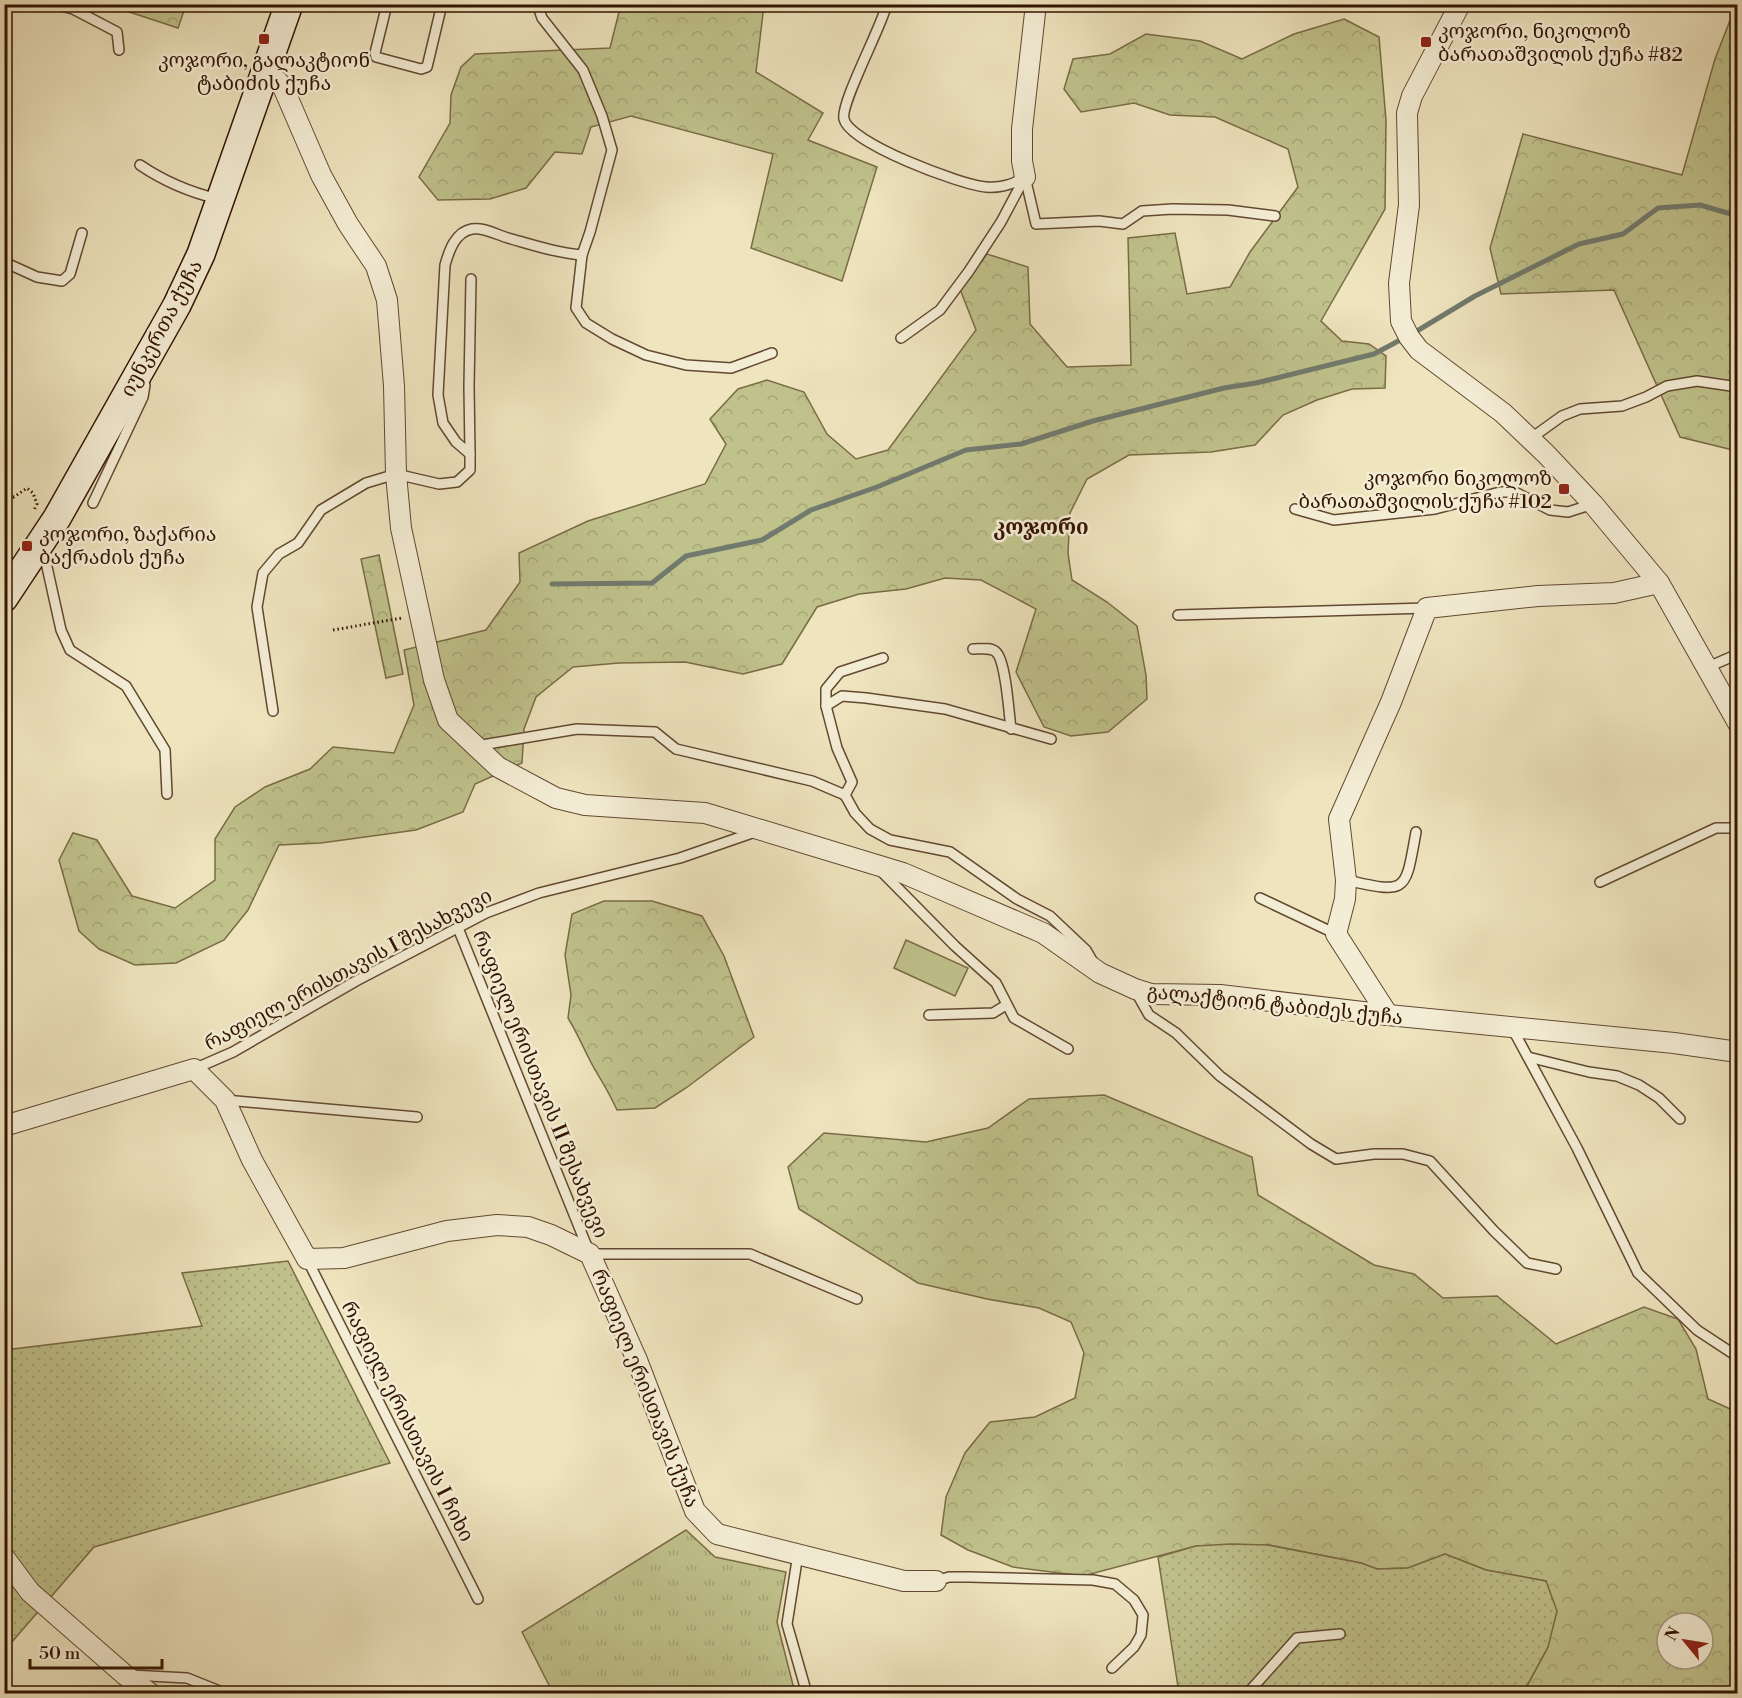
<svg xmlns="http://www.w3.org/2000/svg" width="1742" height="1698" viewBox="0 0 1742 1698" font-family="'Libre Bodoni','Noto Serif Georgian',serif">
<defs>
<pattern id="grass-tufts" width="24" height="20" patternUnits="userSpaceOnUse" patternTransform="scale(1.5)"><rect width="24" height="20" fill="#c0c28c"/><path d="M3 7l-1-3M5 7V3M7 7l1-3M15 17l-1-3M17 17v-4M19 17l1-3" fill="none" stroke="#a5a677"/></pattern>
<pattern id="forest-crowns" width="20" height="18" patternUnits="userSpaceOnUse" patternTransform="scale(1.5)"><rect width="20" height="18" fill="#c0c28c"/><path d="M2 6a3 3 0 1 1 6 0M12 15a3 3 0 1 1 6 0" fill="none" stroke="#a5a677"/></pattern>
<pattern id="garden-dots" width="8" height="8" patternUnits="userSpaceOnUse" patternTransform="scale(1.5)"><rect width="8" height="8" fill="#c0c28c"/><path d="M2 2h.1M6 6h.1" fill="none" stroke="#a5a677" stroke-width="1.8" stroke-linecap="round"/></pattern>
</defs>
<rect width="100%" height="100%" fill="#eee4be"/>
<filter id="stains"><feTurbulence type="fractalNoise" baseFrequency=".00333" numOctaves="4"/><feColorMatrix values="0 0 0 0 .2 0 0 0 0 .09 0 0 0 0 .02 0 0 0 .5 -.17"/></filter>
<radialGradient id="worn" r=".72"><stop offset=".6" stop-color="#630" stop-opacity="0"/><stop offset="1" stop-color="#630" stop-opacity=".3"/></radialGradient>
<path fill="url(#grass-tufts)" stroke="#7a6b46" stroke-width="1.5" d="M686,1530L715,1557L786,1572L777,1622L795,1693H553L522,1632Z"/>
<g fill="url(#forest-crowns)" stroke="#7a6b46" stroke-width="1.5" fill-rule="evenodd">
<path d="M621,4L764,5L756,72L823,113L808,140L877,167L842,281L751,248L773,154L631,116L591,127L582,154L555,152L526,188L490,199L438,200L419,177L450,123L451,95L461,67L475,54L610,48Z"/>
<path d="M108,5H186L178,28Z"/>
<path d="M1736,5H1737V451L1680,437L1614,290L1501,294L1490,248L1523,134L1682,175L1715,59Z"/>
<path d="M1344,19L1379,37L1386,120L1385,209L1321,321L1342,341L1369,344L1386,356L1385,388L1352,389L1317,400L1283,415L1255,445L1211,452L1129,455L1087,479L1070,513L1068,553L1072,580L1107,602L1137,626L1146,675L1147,699L1108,732L1071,736L1044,727L1016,672L1036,609L981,580L945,578L906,589L859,594L817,607L782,664L743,674L685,662L619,663L573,667L536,697L524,729L522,763L475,784L463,812L416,830L321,843L279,845L248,910L224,940L176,963L135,965L99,949L79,931L59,860L73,833L97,840L132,896L175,908L215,880V839L235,807L265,787L310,769L333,747L394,753L414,705L404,650L486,630L520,582L519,553L588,521L705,484L726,444L710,419L738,389L767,380L804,392L827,434L856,459L888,450L976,330L960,289L987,254L1028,267L1030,324L1067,367L1131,365L1128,238L1175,233L1187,294L1230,287L1250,252L1298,187L1288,149L1215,117L1170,115L1134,103L1081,112L1064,89L1073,59L1110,54L1146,34L1200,41L1242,59L1294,34Z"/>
<path d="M379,555L403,674L386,678L361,559Z"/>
<path d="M604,901H652L702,916L724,956L754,1037L686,1088L655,1108L617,1110C610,1094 603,1083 594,1068C585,1052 578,1034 568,1018L571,995L565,955L572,914Z"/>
<path d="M1104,1095L1252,1157L1258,1195L1374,1265L1414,1274L1443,1298L1497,1296L1556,1344L1644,1307L1678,1319L1696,1349L1708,1399L1737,1412V1693H1523L1548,1647L1546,1581L1486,1570L1445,1554L1408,1568L1377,1569L1361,1563L1268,1545L1196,1546L1083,1576L1013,1567L968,1550L941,1535L946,1497L965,1453L990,1422L1035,1417L1075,1398L1084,1353L1071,1322L1039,1308L987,1299L918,1283L799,1209L788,1167L824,1133L926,1142L988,1128L1029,1099ZM1667,1623H1703V1659H1667Z"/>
</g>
<g fill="url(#garden-dots)" stroke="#7a6b46" stroke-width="1.5">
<path d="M288,1261L390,1463L94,1547L5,1650V1350L202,1326L182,1273Z"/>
<path d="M1230,1544L1268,1545L1361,1563L1377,1569L1408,1568L1445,1554L1486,1570L1546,1581L1557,1611L1548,1647L1523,1693H1179L1158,1557L1196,1546Z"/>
</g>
<path fill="#c0c28c" stroke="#7a6b46" stroke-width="1.5" d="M906,940L968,968L955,996L894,968Z"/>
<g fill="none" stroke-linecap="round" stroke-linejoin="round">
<g stroke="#717a6e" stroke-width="5">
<path d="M1412,334L1475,296L1579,244L1623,234L1658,208L1700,205L1738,216"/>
<path d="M552,584L652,583L686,556L762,540L811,510L877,487L966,450L1021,444L1093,421L1224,388L1256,383L1374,354L1404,338"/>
</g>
<g stroke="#624830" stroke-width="12">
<g id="lane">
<path d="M53,4L73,9L117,32L119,50"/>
<path d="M387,4L375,53L376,57L421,69L427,67L442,4"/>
<path d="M537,4L542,18L583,70L602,116L612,150L590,232L582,255L576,308L586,323L612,339L646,355L686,365L731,368L772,353"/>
<path d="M887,4C881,28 840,104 844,119C849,143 961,185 986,187C1001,188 1012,185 1025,177"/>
<path d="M140,165C165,182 189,192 218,199"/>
<path d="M1025,177L1036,224L1099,221L1123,224L1142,211L1172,209L1228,210L1275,216"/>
<path d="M4,262L37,277L62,281L70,274L82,233"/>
<path d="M901,338L940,310L969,271L1001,222L1025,177"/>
<path d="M1530,439L1562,416L1580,409L1622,406L1646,397L1667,386L1697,381L1738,387"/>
<path d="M470,454L469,386L471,279"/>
<path d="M93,503L143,397L145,385L141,381"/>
<path d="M1295,509L1334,520L1435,509L1500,492H1515L1550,510L1568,512L1593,504"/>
<path d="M43,549L61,630L70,650L126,686L165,750L167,794"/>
<path d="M1178,615L1427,608"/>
<path d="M973,649C980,649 991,647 996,652C1006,661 1009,714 1011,729"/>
<path d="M1708,667L1738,654"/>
<path d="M826,706L842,696L866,698L945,709L1051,739"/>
<path d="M273,711L257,607L263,573L279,554L298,543L321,510L366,483L396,474L439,484L457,482L470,470V454L456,442L443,423L438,395L445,265C449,251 455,232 472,229C484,227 497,235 508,238C533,245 557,253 582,255"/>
<path d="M476,746L577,729L655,732L676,749L812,781L845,795L852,782L837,748L826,706V689L840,672L883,658"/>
<path d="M845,795L855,813L870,829L890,840L950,852L1017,899L1050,916L1086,950L1093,962"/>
<path d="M880,870L955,946L996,983L1014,1018L1068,1049"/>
<path d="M1346,880C1408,894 1405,893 1416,832"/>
<path d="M1600,882L1716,828H1738"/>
<path d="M1260,898L1336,934"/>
<path d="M458,928L590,1254H750L857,1299"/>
<path d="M1136,992L1149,1015L1176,1033L1220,1076L1311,1144L1336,1159L1374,1154H1403L1430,1161L1494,1231L1527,1263L1556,1269"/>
<path d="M929,1015L993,1013L1006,1005"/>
<path d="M1512,1028L1577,1148L1638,1273L1697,1330L1738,1357"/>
<path d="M1528,1057L1589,1072L1617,1076L1639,1085L1659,1098L1680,1119"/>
<path d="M194,1069L233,1052L356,981L486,913L539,893L680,858L755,832"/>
<path d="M225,1100L417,1117"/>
<path d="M307,1259L478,1599"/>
<path d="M798,1554L787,1624L807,1694"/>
<path d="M936,1581L949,1577H969L1093,1580L1115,1584L1134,1600L1143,1615L1141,1635L1134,1647L1112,1668"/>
<path d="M130,1675L187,1678L227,1694"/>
<path d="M1247,1694L1297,1638L1340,1634"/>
</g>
</g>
<g stroke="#624830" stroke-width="22">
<g id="street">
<path d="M1460,4L1412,96L1407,113L1409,205L1399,283L1401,321L1409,337L1419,350L1503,413L1546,454L1593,504L1659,583L1738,723"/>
<path d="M267,70L283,87L321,175L348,224L376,266L387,300L394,386L396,474L401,528L434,680L448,720L498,767L556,798L585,805L705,813L903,873L1043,933L1100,973L1135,989L1151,994L1220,995L1388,1015L1674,1043L1738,1052"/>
<path d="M1025,177L1022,161V129L1036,4"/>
<path d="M1388,1015L1336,934L1345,899L1346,880L1339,819L1391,702L1427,608L1538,596L1614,593L1659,583"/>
<path d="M4,1126L194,1069L225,1100L252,1160L307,1259L344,1258L447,1231L497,1225L528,1227L551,1235L590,1254L637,1360L695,1511L717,1534L904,1581H936"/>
<path d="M4,1557L30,1592L125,1675L151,1694"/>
</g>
</g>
<g stroke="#331401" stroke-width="30">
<path id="secondary" d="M4,598L57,518L177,305L201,254L289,4"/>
</g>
<g stroke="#331401" stroke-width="3" stroke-dasharray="1.5 3" stroke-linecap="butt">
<path d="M4,495L14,497L27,488L33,493L37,504L34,510"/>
<path d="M333,630L402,618"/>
</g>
<use href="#lane" stroke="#f4edd5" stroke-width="9"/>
<use href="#street" stroke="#f4edd5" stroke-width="20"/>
<use href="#secondary" stroke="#f4edd5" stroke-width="27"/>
</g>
<g fill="#8f2418" stroke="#f4edd5" stroke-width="2">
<rect x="258" y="33" width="12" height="12" rx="3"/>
<rect x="1420" y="36" width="12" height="12" rx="3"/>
<rect x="1558" y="483" width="12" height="12" rx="3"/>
<rect x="21" y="540" width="12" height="12" rx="3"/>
</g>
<g text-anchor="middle" stroke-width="5" stroke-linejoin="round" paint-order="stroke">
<g font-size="20" fill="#331401" stroke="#f4edd5" text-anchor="start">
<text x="1438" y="38">კოჯორი, ნიკოლოზ<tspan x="1438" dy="23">ბარათაშვილის ქუჩა #82</tspan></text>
<text x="264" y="67" text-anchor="middle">კოჯორი, გალაკტიონ<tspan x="264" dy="23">ტაბიძის ქუჩა</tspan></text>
<text x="1552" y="485" text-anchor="end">კოჯორი ნიკოლოზ<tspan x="1552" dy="23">ბარათაშვილის ქუჩა #102</tspan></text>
<text x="39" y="541">კოჯორი, ზაქარია<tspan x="39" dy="23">ბაქრაძის ქუჩა</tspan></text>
</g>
<g font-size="20" fill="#331401" stroke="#f4edd5">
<text transform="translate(161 328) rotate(-62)" y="7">იუნკერთა ქუჩა</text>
<text transform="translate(348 969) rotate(-28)" y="7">რაფიელ ერისთავის I შესახვევი</text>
<text transform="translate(1275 1004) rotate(6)" y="7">გალაქტიონ ტაბიძეს ქუჩა</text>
<text transform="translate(541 1084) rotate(68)" y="7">რაფიელ ერისთავის II შესახვევი</text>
<text transform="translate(646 1388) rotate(68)" y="7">რაფიელ ერისთავის ქუჩა</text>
<text transform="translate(408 1421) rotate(63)" y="7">რაფიელ ერისთავის I ჩიხი</text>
</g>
<g font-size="21" font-weight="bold" fill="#331401" stroke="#f4edd5">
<text x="1041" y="534">კოჯორი</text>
</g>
</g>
<rect width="1742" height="1698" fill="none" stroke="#eee4be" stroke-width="24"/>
<rect x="6" y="6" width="1730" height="1686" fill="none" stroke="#331401" stroke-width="3"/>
<rect x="12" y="12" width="1718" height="1674" fill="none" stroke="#331401" stroke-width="1.5"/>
<g transform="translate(1685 1641) rotate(300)"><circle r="28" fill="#f4edd5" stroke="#a79680" stroke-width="1.5"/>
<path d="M0-4.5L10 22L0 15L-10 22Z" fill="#8f2418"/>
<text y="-9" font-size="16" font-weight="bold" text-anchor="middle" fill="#331401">N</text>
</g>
<path d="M30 1659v9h132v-9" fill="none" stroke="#331401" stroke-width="3"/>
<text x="39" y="1659" font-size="18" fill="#331401" stroke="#f4edd5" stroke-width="4.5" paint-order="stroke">50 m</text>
<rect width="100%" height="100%" filter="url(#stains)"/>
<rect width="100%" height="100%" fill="url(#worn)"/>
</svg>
